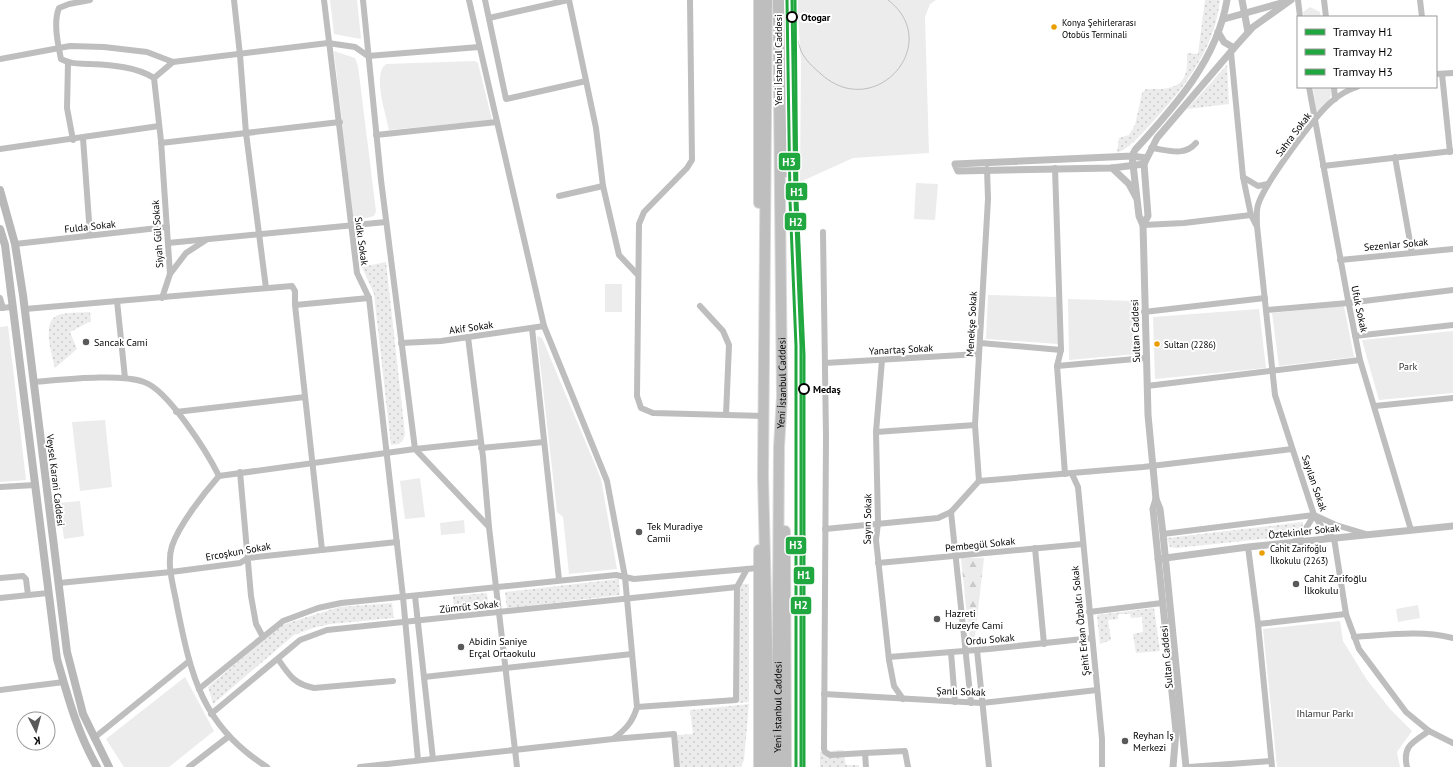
<svg xmlns="http://www.w3.org/2000/svg" width="1453" height="767" viewBox="0 0 1453 767" font-family="'PT Sans',sans-serif">
<defs>
<pattern id="grass-dots" width="8" height="8" patternUnits="userSpaceOnUse"><rect width="8" height="8" fill="#ececec"/><path d="M2 2h.1M6 6h.1" fill="none" stroke="#c9c9c9" stroke-width="1.8" stroke-linecap="round"/></pattern>
<pattern id="forest-firs" width="22" height="20" patternUnits="userSpaceOnUse"><rect width="22" height="20" fill="#ececec"/><path d="M5 1l3.5 6h-7zM16 11l3.5 6h-7z" fill="#c9c9c9"/></pattern>
</defs>
<rect width="100%" height="100%" fill="#fff"/>
<g fill="url(#grass-dots)">
<path d="M1205,0H1220C1215,49 1182,91 1149,126C1139,136 1131,147 1117,153L1119,138L1129,135L1135,125L1142,93L1146,89C1160,89 1179,91 1185,75C1188,69 1187,59 1187,53L1198,54Z"/>
<path d="M1227,65L1229,104L1187,109Z"/>
<path d="M386,262L405,434L403,440L399,444L391,445L374,294L362,267Z"/>
<path d="M90,312L91,321L70,332L77,349L55,368C52,354 41,322 58,315C67,312 80,313 90,312Z"/>
<path d="M1303,522V526L1292,536L1176,548L1170,547L1167,538Z"/>
<path d="M619,579L620,595L507,608L505,592Z"/>
<path d="M739,584H749V702L739,703Z"/>
<path d="M487,593L489,609L454,613L453,596Z"/>
<path d="M392,603L394,618L330,624L313,628L294,635L213,704L208,687L282,625L339,607Z"/>
<path d="M1154,608L1160,651L1136,653L1133,634L1143,632L1142,617L1131,618L1130,614H1118V619L1108,620L1111,640L1100,644L1097,615Z"/>
<path d="M749,704L744,760L741,767H680L677,735L693,734L690,710Z"/>
<path d="M843,750L846,765H859V767H820V752Z"/>
</g>
<path fill="url(#forest-firs)" d="M961,558H984L975,636L970,645Z"/>
<g fill="#ececec">
<path d="M330,0H357L361,39L334,34Z"/>
<path d="M797,0H936L930,4L925,17L929,153L853,158L800,182L801,62Z"/>
<path d="M1310,7L1320,12L1321,17H1304L1303,12Z"/>
<path d="M334,51L355,58L358,66L376,211L374,216L367,218H353Z"/>
<path d="M475,61L478,63L492,120L389,130C386,114 372,74 386,64Z"/>
<path d="M1313,87H1331C1332,100 1326,106 1316,113Z"/>
<path d="M916,183L938,184L935,220L914,219Z"/>
<rect x="605" y="284" width="17" height="28"/>
<path d="M988,295L1058,297V344L986,339Z"/>
<path d="M1068,299L1134,301L1137,354L1069,360Z"/>
<path d="M1344,306L1354,357L1279,366L1272,313Z"/>
<path d="M1259,309L1266,368L1155,379L1153,317Z"/>
<path d="M8,326L26,480L0,482V327Z"/>
<path d="M1453,331V393L1379,400L1362,340Z"/>
<path d="M537,336L542,338L601,479L617,569L569,574L563,517L557,512Z"/>
<path d="M105,420L112,487L80,491L72,422Z"/>
<path d="M420,478L425,517L405,519L400,481Z"/>
<path d="M80,501L84,536L64,539L59,503Z"/>
<path d="M464,520L465,533L441,535L440,523Z"/>
<path d="M1418,605L1420,618L1398,622L1396,609Z"/>
<path d="M1340,621L1343,641L1367,680L1391,710L1412,731L1397,752L1400,767H1277L1263,629Z"/>
<path d="M185,677L214,731L169,767H124L106,739Z"/>
</g>
<g fill="none" stroke-linecap="round" stroke-linejoin="round">
<g stroke="#dbdbdb" stroke-width="12">
<g id="trunk">
<path d="M767,0L763,476L768,684V767"/>
<path d="M785,0L786,172"/>
<path d="M759,203V0"/>
<path d="M785,531L786,767"/>
<path d="M759,550V767"/>
<path id="s1" d="M777,767L779,447L782,397L778,0"/>
</g>
</g>
<g stroke="#bebebe" stroke-width="6">
<path d="M90,0L69,4L59,8C53,22 58,45 61,59C72,65 80,63 91,64C112,65 137,67 154,78"/>
<path d="M234,0L240,55L246,133L266,288"/>
<path d="M324,0L357,273L369,298L403,597L418,760"/>
<path d="M363,0L381,180L415,449L489,527L517,767"/>
<path d="M485,0L506,99L586,81"/>
<path d="M569,0L596,128L603,186L619,255L637,274"/>
<path d="M690,0L692,160L687,168L644,212L639,224L637,396L641,408L653,413L764,416"/>
<path d="M1298,0L1300,17"/>
<path d="M1324,0L1326,17"/>
<path d="M1420,0L1422,17"/>
<path d="M489,18L568,0"/>
<path d="M1231,52L1243,177L1251,215L1256,225"/>
<path d="M0,59L70,46L104,47L147,52L173,62L328,43L355,47L368,56L479,47"/>
<path d="M68,63L67,108L73,140"/>
<path d="M1436,74L1453,73"/>
<path d="M1442,74L1450,152"/>
<path d="M1309,87L1348,300L1360,360L1411,530"/>
<path d="M1334,87L1335,99"/>
<path d="M1357,87C1347,90 1339,95 1331,102C1314,117 1264,184 1258,205C1256,211 1257,220 1257,226L1275,395L1314,515L1326,533L1334,538L1346,614L1359,649L1406,712L1429,731L1453,743"/>
<path d="M376,135L497,122"/>
<path d="M83,138L90,235"/>
<path d="M161,143L340,122"/>
<path d="M1151,148C1168,150 1184,157 1196,143"/>
<path d="M0,149L159,126"/>
<path d="M1395,157L1412,253"/>
<path d="M1323,166L1453,151"/>
<path d="M1055,168L1061,350L1057,366L1065,474"/>
<path d="M1243,177L1258,186L1268,184"/>
<path d="M559,196L603,186"/>
<path d="M1143,225L1184,223L1251,215"/>
<path d="M823,232L826,436L824,749L825,752L830,755L865,753L866,767"/>
<path d="M168,243L386,222"/>
<path d="M15,244L167,227"/>
<path d="M1340,260L1453,249"/>
<path d="M170,274L186,253L206,240"/>
<path d="M0,298L3,308"/>
<path d="M162,298L170,274L161,141L154,78L173,62"/>
<path d="M117,301L125,378"/>
<path d="M295,305L369,298"/>
<path d="M700,306L723,331L729,345L726,415"/>
<path d="M0,308L12,307"/>
<path d="M25,309L292,286L295,291V305L322,550"/>
<path d="M1266,310L1348,303L1453,290"/>
<path d="M1144,312L1265,298"/>
<path d="M532,328L559,580"/>
<path d="M1355,336L1453,325"/>
<path d="M468,337L483,457L489,527"/>
<path d="M401,343L441,341L544,326"/>
<path d="M980,343L1061,350"/>
<path d="M882,360L876,432L878,523L876,540L889,660L894,686L903,699"/>
<path d="M825,363L979,354"/>
<path d="M1057,366L1146,358"/>
<path d="M34,382C61,380 119,373 144,382C168,390 207,452 219,476"/>
<path d="M1147,386L1360,360"/>
<path d="M1375,406L1453,398"/>
<path d="M176,412L305,397"/>
<path d="M876,432L975,425"/>
<path d="M481,448L544,442"/>
<path d="M240,472L251,596L256,624L263,637"/>
<path d="M1072,474L1078,487L1102,739V767"/>
<path d="M979,481L975,425L988,199L987,169"/>
<path d="M0,487L35,485"/>
<path d="M951,512L971,703"/>
<path d="M825,529L938,518L951,512L979,481L1143,467L1292,449"/>
<path d="M1163,534L1314,515"/>
<path d="M1293,542L1302,535L1314,515L1336,525L1366,534"/>
<path d="M1248,547L1258,624L1272,767"/>
<path d="M1035,548L1044,644"/>
<path d="M878,563L1083,544"/>
<path d="M0,578L23,576L26,579L28,595"/>
<path d="M59,583L171,572L240,563L248,558L397,542"/>
<path d="M415,596L433,759"/>
<path d="M0,598L48,593"/>
<path d="M1089,612L1162,603"/>
<path d="M1258,624L1346,614"/>
<path d="M1354,637C1388,635 1420,630 1453,638"/>
<path d="M977,650L989,767"/>
<path d="M951,652L955,702"/>
<path d="M889,657L989,649L1092,638"/>
<path d="M278,659C289,675 294,684 314,688L393,681"/>
<path d="M424,677L632,654"/>
<path d="M199,689L283,621L318,608L341,603L616,575L634,579L758,568"/>
<path d="M0,690L64,682"/>
<path d="M824,694L982,703L1097,690"/>
<path d="M637,707L736,700L737,587"/>
<path d="M211,714L300,640L327,630L737,587L747,569"/>
<path d="M94,738L188,662"/>
<path d="M613,739L674,734L677,767"/>
<path d="M865,753L905,751L908,767"/>
<path d="M189,767L228,737"/>
<path d="M267,767C202,726 191,676 177,606C174,587 166,565 172,546C179,525 204,493 219,476L415,449L481,442"/>
<path d="M360,767L613,739C625,730 633,722 637,707L625,577L607,481L544,326L469,0"/>
<path d="M1189,767L1271,761"/>
<path d="M1407,767C1402,746 1413,742 1429,731"/>
</g>
<g stroke="#bebebe" stroke-width="7">
<path d="M1227,0C1217,60 1175,106 1135,150L1132,156L955,164L958,171L1112,168L1144,164L1157,138L1234,48L1253,27L1291,0"/>
<path d="M1242,0L1248,32"/>
<path d="M1224,19L1285,2"/>
<path d="M1218,32L1224,42L1234,48"/>
<path d="M1144,164L1148,216L1143,225L1148,415L1156,499L1153,509L1176,731L1173,767"/>
<path d="M1112,168L1129,184L1136,197"/>
<path d="M1143,225L1139,216L1132,156L1146,158"/>
<path d="M1156,499L1160,509L1163,534L1186,767"/>
<path d="M1158,559L1248,547L1453,526"/>
</g>
<g stroke="#b8b8b8" stroke-width="8">
<path d="M0,190L15,244L23,295L67,652L83,714L109,767"/>
<path d="M0,229L5,245L57,659C68,697 77,732 97,767"/>
</g>
<use href="#trunk" stroke="#bebebe" stroke-width="10"/>
<path stroke="#bebebe" stroke-width="1" d="M792,0C794,16 795,35 801,51C806,61 813,67 821,74C875,123 945,43 888,0"/>
<g stroke="#fff" stroke-width="6">
<path id="tram-1" d="M795,0L797,200L804,355V767"/>
</g>
<g stroke="#fff" stroke-width="6">
<path id="tram-2" d="M792,0L795,200L801,346V767"/>
</g>
<g stroke="#fff" stroke-width="6">
<path id="tram-3" d="M787,0L790,200L796,346V767"/>
</g>
<use href="#tram-1" stroke="#21a73f" stroke-width="3"/>
<use href="#tram-2" stroke="#21a73f" stroke-width="3"/>
<use href="#tram-3" stroke="#21a73f" stroke-width="3"/>
</g>
<g fill="#fff" stroke="#000" stroke-width="2">
<circle cx="792" cy="17" r="5"/>
<circle cx="804" cy="389" r="5"/>
</g>
<g fill="#eb9e00" stroke="#fff" stroke-width="1.5">
<circle cx="1054" cy="27" r="3.5"/>
<circle cx="1157" cy="344" r="3.5"/>
<circle cx="1262" cy="553" r="3.5"/>
</g>
<g fill="#595959" stroke="#fff" stroke-width="1.5">
<circle cx="86" cy="342" r="4"/>
<circle cx="639" cy="532" r="4"/>
<circle cx="1296" cy="584" r="4"/>
<circle cx="937" cy="619" r="4"/>
<circle cx="461" cy="647" r="4"/>
<circle cx="1125" cy="741" r="4"/>
</g>
<g text-anchor="middle" stroke-width="4" stroke-linejoin="round" paint-order="stroke">
<g font-size="9" fill="#000" stroke="#fff" text-anchor="start">
<text x="1062" y="26">Konya Şehirlerarası<tspan x="1062" dy="12">Otobüs Terminali</tspan></text>
<text x="1164" y="348">Sultan (2286)</text>
<text x="1270" y="552">Cahit Zarifoğlu<tspan x="1270" dy="12">İlkokulu (2263)</tspan></text>
</g>
<g font-size="10" font-weight="bold" fill="#000" stroke="#fff" text-anchor="start">
<text x="801" y="21">Otogar</text>
<text x="813" y="393">Medaş</text>
</g>
<g font-size="10" fill="#000" stroke="#fff">
<text transform="translate(778 60) rotate(-90)" y="4">Yeni İstanbul Caddesi</text>
<text transform="translate(1293 134) rotate(-53)" y="4">Sahra Sokak</text>
<text transform="translate(90 226) rotate(-6)" y="4">Fulda Sokak</text>
<text transform="translate(157 234) rotate(-94)" y="4">Siyah Gül Sokak</text>
<text transform="translate(362 241) rotate(82)" y="4">Sıdkı Sokak</text>
<text transform="translate(1396 244) rotate(-5)" y="4">Sezenlar Sokak</text>
<text transform="translate(1360 309) rotate(78)" y="4">Ufuk Sokak</text>
<text transform="translate(971 324) rotate(-87)" y="4">Menekşe Sokak</text>
<text transform="translate(471 327) rotate(-8)" y="4">Akif Sokak</text>
<text transform="translate(1135 331) rotate(-92)" y="4">Sultan Caddesi</text>
<text transform="translate(901 349) rotate(-3)" y="4">Yanartaş Sokak</text>
<text dy="4" stroke="none"><textPath href="#s1" startOffset="384">Yeni İstanbul Caddesi</textPath></text>
<text transform="translate(56 480) rotate(83)" y="4">Veysel Karani Caddesi</text>
<text transform="translate(1315 483) rotate(71)" y="4">Sayılan Sokak</text>
<text transform="translate(867 519) rotate(-89)" y="4">Sayın Sokak</text>
<text transform="translate(1304 531) rotate(-6)" y="4">Öztekinler Sokak</text>
<text transform="translate(980 544) rotate(-6)" y="4">Pembegül Sokak</text>
<text transform="translate(238 551) rotate(-10)" y="4">Ercoşkun Sokak</text>
<text transform="translate(469 606) rotate(-6)" y="4">Zümrüt Sokak</text>
<text transform="translate(1080 621) rotate(-96)" y="4">Şehit Erkan Özbalcı Sokak</text>
<text transform="translate(990 639) rotate(-5)" y="4">Ordu Sokak</text>
<text transform="translate(1166 657) rotate(-95)" y="4">Sultan Caddesi</text>
<text transform="translate(961 691) rotate(2)" y="4">Şanlı Sokak</text>
<text dy="4" stroke="none"><textPath href="#s1" startOffset="60">Yeni İstanbul Caddesi</textPath></text>
</g>
<g font-size="10" fill="#000" stroke="#fff" text-anchor="start">
<text x="94" y="346">Sancak Cami</text>
<text x="647" y="530">Tek Muradiye<tspan x="647" dy="12">Camii</tspan></text>
<text x="1304" y="582">Cahit Zarifoğlu<tspan x="1304" dy="12">İlkokulu</tspan></text>
<text x="945" y="617">Hazreti<tspan x="945" dy="12">Huzeyfe Cami</tspan></text>
<text x="469" y="645">Abidin Saniye<tspan x="469" dy="12">Erçal Ortaokulu</tspan></text>
<text x="1133" y="739">Reyhan İş<tspan x="1133" dy="12">Merkezi</tspan></text>
</g>
<g font-size="10" fill="#333" stroke="#fff">
<text x="1408" y="370">Park</text>
<text x="1325" y="717">Ihlamur Parkı</text>
</g>
</g>
<g stroke="#fff" stroke-width="1.5">
<rect x="778" y="152" width="23" height="19" rx="4" fill="#21a73f"/>
<rect x="785" y="182" width="23" height="19" rx="4" fill="#21a73f"/>
<rect x="784" y="212" width="23" height="19" rx="4" fill="#21a73f"/>
<rect x="785" y="536" width="22" height="19" rx="4" fill="#21a73f"/>
<rect x="793" y="566" width="22" height="19" rx="4" fill="#21a73f"/>
<rect x="790" y="596" width="22" height="19" rx="4" fill="#21a73f"/>
</g>
<g font-size="11" text-anchor="middle" font-weight="bold" fill="#fff">
<text x="789" y="166">H3</text>
<text x="797" y="196">H1</text>
<text x="796" y="226">H2</text>
<text x="796" y="549">H3</text>
<text x="804" y="579">H1</text>
<text x="801" y="609">H2</text>
</g>
<rect x="1297" y="16" width="140" height="72" fill="#ffffff" stroke="#999999"/>
<rect x="1305" y="29" width="20" height="6" fill="#21a73f" stroke="#999999"/>
<text x="1333" y="36" font-size="12" fill="#000000">Tramvay H1</text>
<rect x="1305" y="49" width="20" height="6" fill="#21a73f" stroke="#999999"/>
<text x="1333" y="56" font-size="12" fill="#000000">Tramvay H2</text>
<rect x="1305" y="69" width="20" height="6" fill="#21a73f" stroke="#999999"/>
<text x="1333" y="76" font-size="12" fill="#000000">Tramvay H3</text>
<g transform="translate(36 731) rotate(174)"><circle r="19" fill="#ffffff" stroke="#999999"/>
<path d="M0-3L7 15L0 10L-7 15Z" fill="#595959"/>
<text y="-6" font-size="11" font-weight="bold" text-anchor="middle" fill="#000000">K</text>
</g>
</svg>
